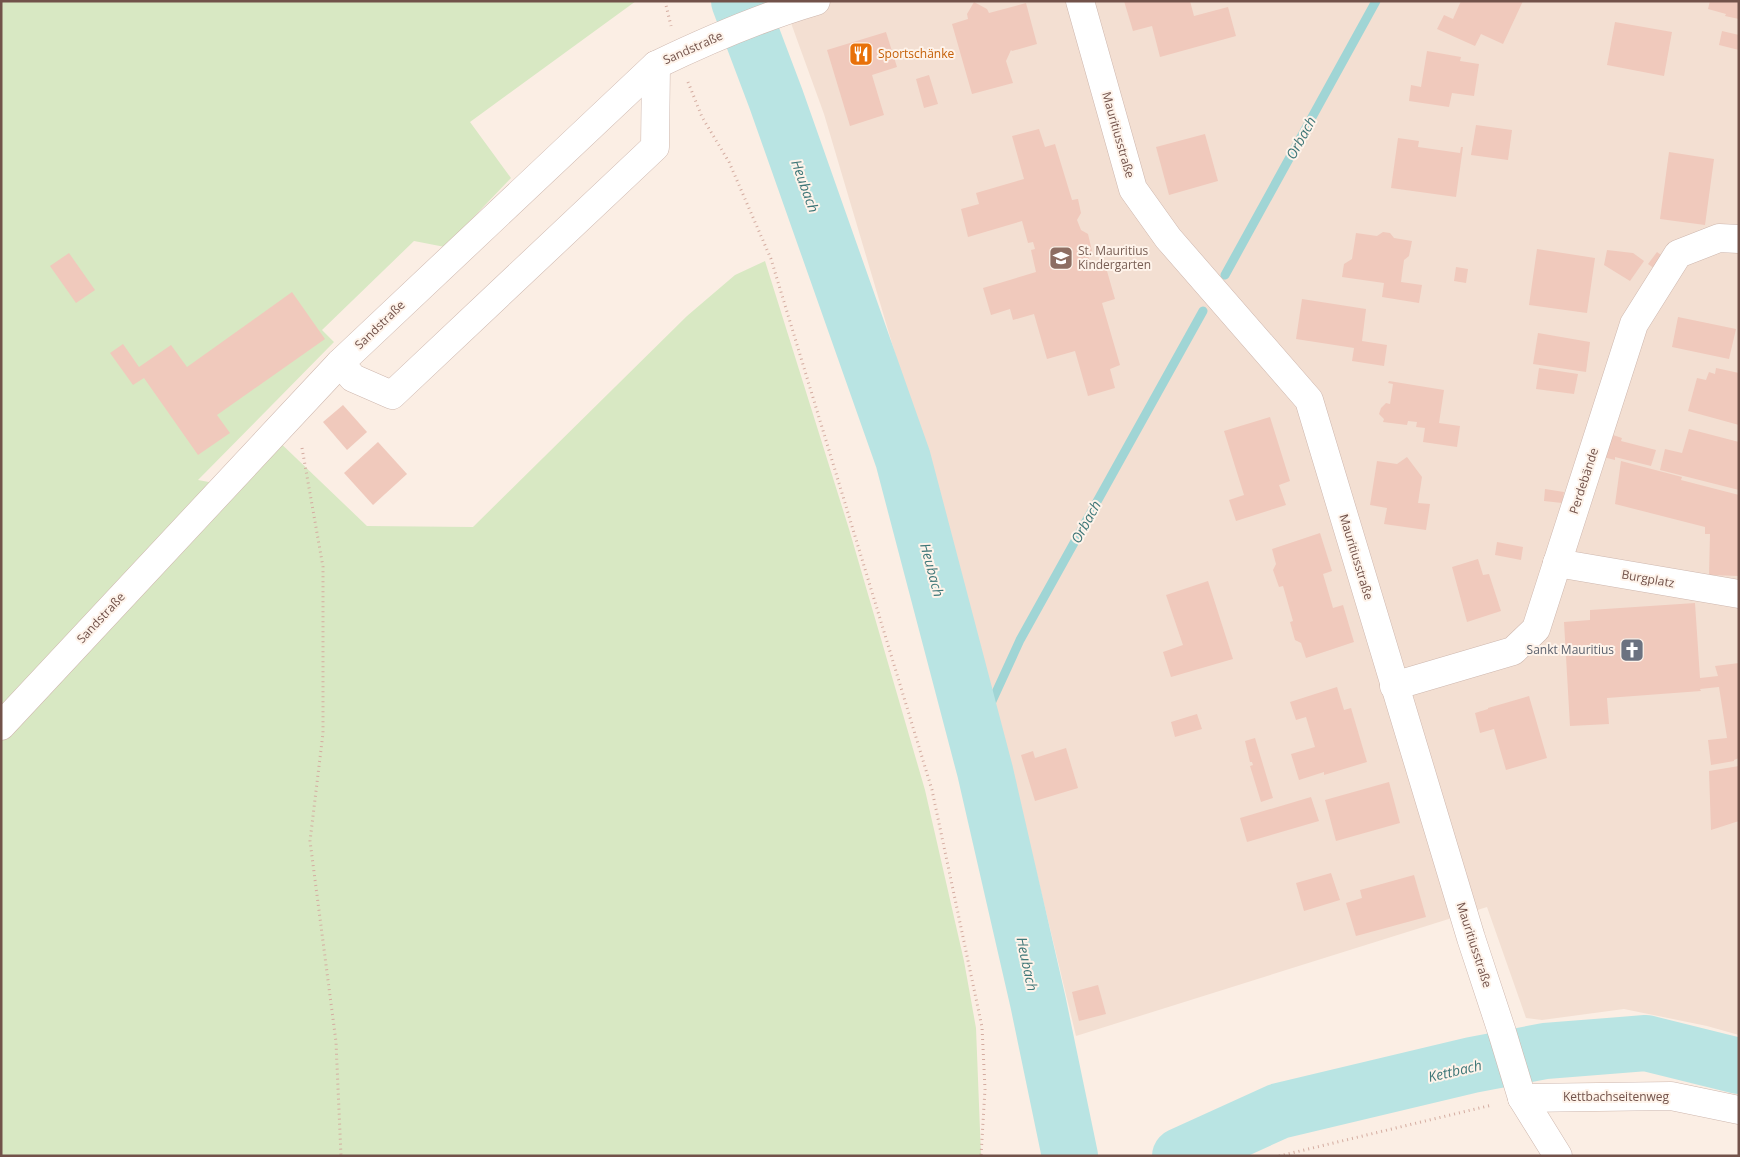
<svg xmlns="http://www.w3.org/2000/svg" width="1740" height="1157" viewBox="0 0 1740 1157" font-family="'Open Sans',sans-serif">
<rect width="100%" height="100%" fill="#fbeee4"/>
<path fill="#f3dfd2" d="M783,1H1739V1035L1707,1026L1624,1009L1542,1020L1526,1018L1487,907L1076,1036L1004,738L918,431L824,114Z"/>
<path fill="#d8e8c3" d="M1,1H636L470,122L511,178L445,247L414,241L322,330L334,342L198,480L225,485L272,435L367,526L473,527L687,316L735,275L765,261L849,529L925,790L964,961L976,1028L981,1156H1Z"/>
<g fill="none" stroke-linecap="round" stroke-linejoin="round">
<g stroke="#a0d5d5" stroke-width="9">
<path d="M1225,275L1376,1"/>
<path d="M976,736L1020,640L1203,311"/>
</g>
<g stroke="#b9e4e3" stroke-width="56">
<path d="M739,1L776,99L903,459L985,771L1038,1002L1070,1156"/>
<path d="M1180,1156L1279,1111L1472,1065L1545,1051L1646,1043L1739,1066"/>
</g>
</g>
<g fill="#f0c9bc">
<path d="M1124,1H1190L1194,16L1228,7L1236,36L1160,57L1152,26L1133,31Z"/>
<path d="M1461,1H1523L1503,44L1481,34L1475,46L1437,29L1444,15L1453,19Z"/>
<path d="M1710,1H1739V19L1725,16L1726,14L1708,9Z"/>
<path d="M974,2L987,9L989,13L1026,3L1037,44L1012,51L1011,50L1006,61L1013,83L972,94L952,24L968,19L967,14Z"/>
<path d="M1615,22L1672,32L1664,76L1607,65Z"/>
<path d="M1722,31L1739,35V50L1719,45Z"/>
<path d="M886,32L897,67L872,75L884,115L850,126L827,50Z"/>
<path d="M1427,51L1461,57L1460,61L1479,64L1474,96L1452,93L1449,107L1409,101L1411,85L1421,87Z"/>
<path d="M929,75L938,104L924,108L916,79Z"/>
<path d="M1476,125L1512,130L1508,160L1471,155Z"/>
<path d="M1039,129L1045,147L1055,144L1072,200L1078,199L1081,213L1077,220L1081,230L1088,234L1092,251L1087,252L1092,268L1105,264L1115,299L1102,303L1120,365L1110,369L1115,388L1088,396L1075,351L1047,359L1034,314L1013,320L1010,309L991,315L983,288L1036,272L1031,250L1035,249L1033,242L1028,243L1022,221L968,237L961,209L979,204L976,193L1024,179L1012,136Z"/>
<path d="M1205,134L1218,181L1169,195L1156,147Z"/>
<path d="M1398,138L1419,141L1418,147L1460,153L1461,147H1463L1456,197L1391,188Z"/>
<path d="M1669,152L1714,159L1705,225L1660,219Z"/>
<path d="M1383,232L1390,233L1394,238L1412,241L1409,256L1404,260L1401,282L1422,285L1419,303L1382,297L1384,283L1342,277L1344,264L1352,259L1356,233L1377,236Z"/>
<path d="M1537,249L1595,258L1587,313L1529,305Z"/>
<path d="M1607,250L1633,253L1644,261L1630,281L1604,265Z"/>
<path d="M1657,252L1664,257L1655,269L1648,264Z"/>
<path d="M69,253L95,290L76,303L50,266Z"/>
<path d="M1456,267L1468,269L1466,283L1454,281Z"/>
<path d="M292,292L325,339L217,415L230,433L198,455L144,378L133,385L110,353L123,344L139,367L171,345L187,367Z"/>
<path d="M1302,299L1366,309L1362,341L1387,345L1384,366L1352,361L1354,348L1296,339Z"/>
<path d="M1678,317L1736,329L1729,359L1672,347Z"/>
<path d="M1538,333L1590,342L1586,372L1533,364Z"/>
<path d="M1539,368L1578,374L1574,394L1536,389Z"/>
<path d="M1716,368L1739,373V425L1688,411L1697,378L1706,380L1709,372L1715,374Z"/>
<path d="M1389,381L1444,390L1439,423L1460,426L1457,447L1423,442L1425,428L1416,427L1417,422L1408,421L1407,425L1383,422L1384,419L1379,414L1381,408L1386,403L1390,404L1393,384L1388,383Z"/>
<path d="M343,405L367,432L347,450L323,422Z"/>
<path d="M1270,417L1290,481L1279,485L1286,505L1236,521L1229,500L1244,495L1224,431Z"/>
<path d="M1689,429L1739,442V490L1660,470L1665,449L1682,453Z"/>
<path d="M1610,434L1622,438L1621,441L1656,450L1651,466L1615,457V460L1603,457Z"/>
<path d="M378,442L407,474L373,505L344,473Z"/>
<path d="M1407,457L1422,477L1418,503L1430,504L1426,530L1384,524L1387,508L1370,505L1377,461L1397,464Z"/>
<path d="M1621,461L1682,477L1681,480L1739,495V576L1709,575L1710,534H1705V527L1615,504Z"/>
<path d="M1545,489L1564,492L1562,503L1544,501Z"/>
<path d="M1320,533L1332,571L1323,574L1333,608L1343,605L1354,642L1306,658L1301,643L1295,640L1290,622L1293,621L1283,586L1279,587L1273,570L1276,564L1272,549Z"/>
<path d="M1497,542L1523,547L1521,560L1495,555Z"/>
<path d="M1478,559L1483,575L1489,574L1501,611L1467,622L1452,567Z"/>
<path d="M1208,581L1233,659L1171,677L1163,652L1183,645L1166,595Z"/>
<path d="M1695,603L1700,678L1718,676L1715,666L1739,663V758L1734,760V761L1711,765L1708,740L1727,738L1719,687L1700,689L1701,691L1607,698L1609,724L1570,726L1564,622L1590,620V610Z"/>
<path d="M1337,687L1344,710L1351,708L1367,762L1324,775V772L1299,780L1291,754L1315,747L1306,717L1296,720L1290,702Z"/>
<path d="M1529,696L1547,758L1506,770L1494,729L1480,733L1475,713L1488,709V708Z"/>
<path d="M1197,714L1202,729L1175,737L1171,722Z"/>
<path d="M1255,738L1273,798L1261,802L1250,766L1253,765L1252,762H1250L1245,741Z"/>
<path d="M1066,748L1078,788L1035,801L1021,755L1033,751L1035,758Z"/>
<path d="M1739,766V821L1711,830L1709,771Z"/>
<path d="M1389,782L1400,823L1336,841L1325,800Z"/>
<path d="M1311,797L1319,821L1247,842L1240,818Z"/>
<path d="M1331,873L1340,900L1304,911L1296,883Z"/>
<path d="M1414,875L1426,917L1356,936L1346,903L1362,898L1360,890Z"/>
<path d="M1098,985L1106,1014L1079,1021L1072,992Z"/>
</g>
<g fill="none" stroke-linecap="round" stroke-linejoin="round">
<g stroke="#ceb7ae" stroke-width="29">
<g id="minor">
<path d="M1080,1L1133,189L1168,238L1309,400L1471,938L1502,1032L1522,1098L1558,1156"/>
<path d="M340,363L353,378L392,395L655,147L656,65"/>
<path d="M1557,563L1739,594"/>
<path d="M1394,686L1513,651L1536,629L1634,324L1678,254L1719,238L1739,239"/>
<path d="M1,726L340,363L656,65C708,40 761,17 816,1"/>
<path d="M1522,1098L1671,1096L1739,1110"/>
</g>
</g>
<g stroke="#d4aca0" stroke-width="3" stroke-dasharray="1 4" stroke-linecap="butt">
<path d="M665,1L671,26"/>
<path d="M688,82L702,117L729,162L771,259L932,790L982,1027L985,1089L981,1156"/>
<path d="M302,448L323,567V733L310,841L336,1042L341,1156"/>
<path d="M1279,1156L1492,1105"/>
</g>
<use href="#minor" stroke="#fff" stroke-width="28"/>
</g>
<defs>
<g id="restaurant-square" transform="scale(1.25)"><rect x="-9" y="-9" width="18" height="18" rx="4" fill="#e8710a" stroke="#fef3ea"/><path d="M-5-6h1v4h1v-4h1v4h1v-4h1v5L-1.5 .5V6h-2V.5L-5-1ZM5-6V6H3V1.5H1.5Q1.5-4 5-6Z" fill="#fff"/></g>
<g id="school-square" transform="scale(1.25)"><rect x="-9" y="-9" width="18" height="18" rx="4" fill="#8d6e63" stroke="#fef3ea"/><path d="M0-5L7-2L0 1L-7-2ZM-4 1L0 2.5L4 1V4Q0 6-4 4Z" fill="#fff"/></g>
<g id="church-square" transform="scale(1.25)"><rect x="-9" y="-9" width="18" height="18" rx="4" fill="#6b7280" stroke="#fef3ea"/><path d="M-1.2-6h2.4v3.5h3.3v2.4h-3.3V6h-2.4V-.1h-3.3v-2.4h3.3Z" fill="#fff"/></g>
</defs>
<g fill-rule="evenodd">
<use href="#restaurant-square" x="861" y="54"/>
<use href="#school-square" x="1061" y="258"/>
<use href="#church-square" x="1632" y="650"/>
</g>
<g text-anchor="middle" stroke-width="4" stroke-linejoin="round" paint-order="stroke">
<g font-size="12" fill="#72524a" stroke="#fef3ea">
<text transform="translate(693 48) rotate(-24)" y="4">Sandstraße</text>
<text transform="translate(1118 135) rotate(74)" y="4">Mauritiusstraße</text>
<text transform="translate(380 325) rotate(-44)" y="4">Sandstraße</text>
<text transform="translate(1584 481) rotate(-72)" y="4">Perdebände</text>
<text transform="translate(1356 557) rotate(73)" y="4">Mauritiusstraße</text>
<text transform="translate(1648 579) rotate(10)" y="4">Burgplatz</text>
<text transform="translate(101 618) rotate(-47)" y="4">Sandstraße</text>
<text transform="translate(1474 945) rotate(72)" y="4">Mauritiusstraße</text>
<text x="1616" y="1101">Kettbachseitenweg</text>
</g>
<g font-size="12" fill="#c56008" stroke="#fef3ea" text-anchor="start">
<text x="878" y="58">Sportschänke</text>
</g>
<g font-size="12" fill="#785e54" stroke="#fef3ea" text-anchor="start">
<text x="1078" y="255">St. Mauritius<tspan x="1078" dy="14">Kindergarten</tspan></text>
</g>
<g font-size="12" fill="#5b616d" stroke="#fef3ea" text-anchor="end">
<text x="1614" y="654">Sankt Mauritius</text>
</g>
<g font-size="14" font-style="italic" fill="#3f7778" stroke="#fef3ea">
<text transform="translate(1301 138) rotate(-61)" y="5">Orbach</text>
<text transform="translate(805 186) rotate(70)" y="5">Heubach</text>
<text transform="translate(1086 522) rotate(-61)" y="5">Orbach</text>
<text transform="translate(932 570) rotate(75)" y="5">Heubach</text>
<text transform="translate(1027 964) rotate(78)" y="5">Heubach</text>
<text transform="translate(1455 1071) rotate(-13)" y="5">Kettbach</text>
</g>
</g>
<rect width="1740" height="1157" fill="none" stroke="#72524a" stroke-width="5"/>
</svg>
